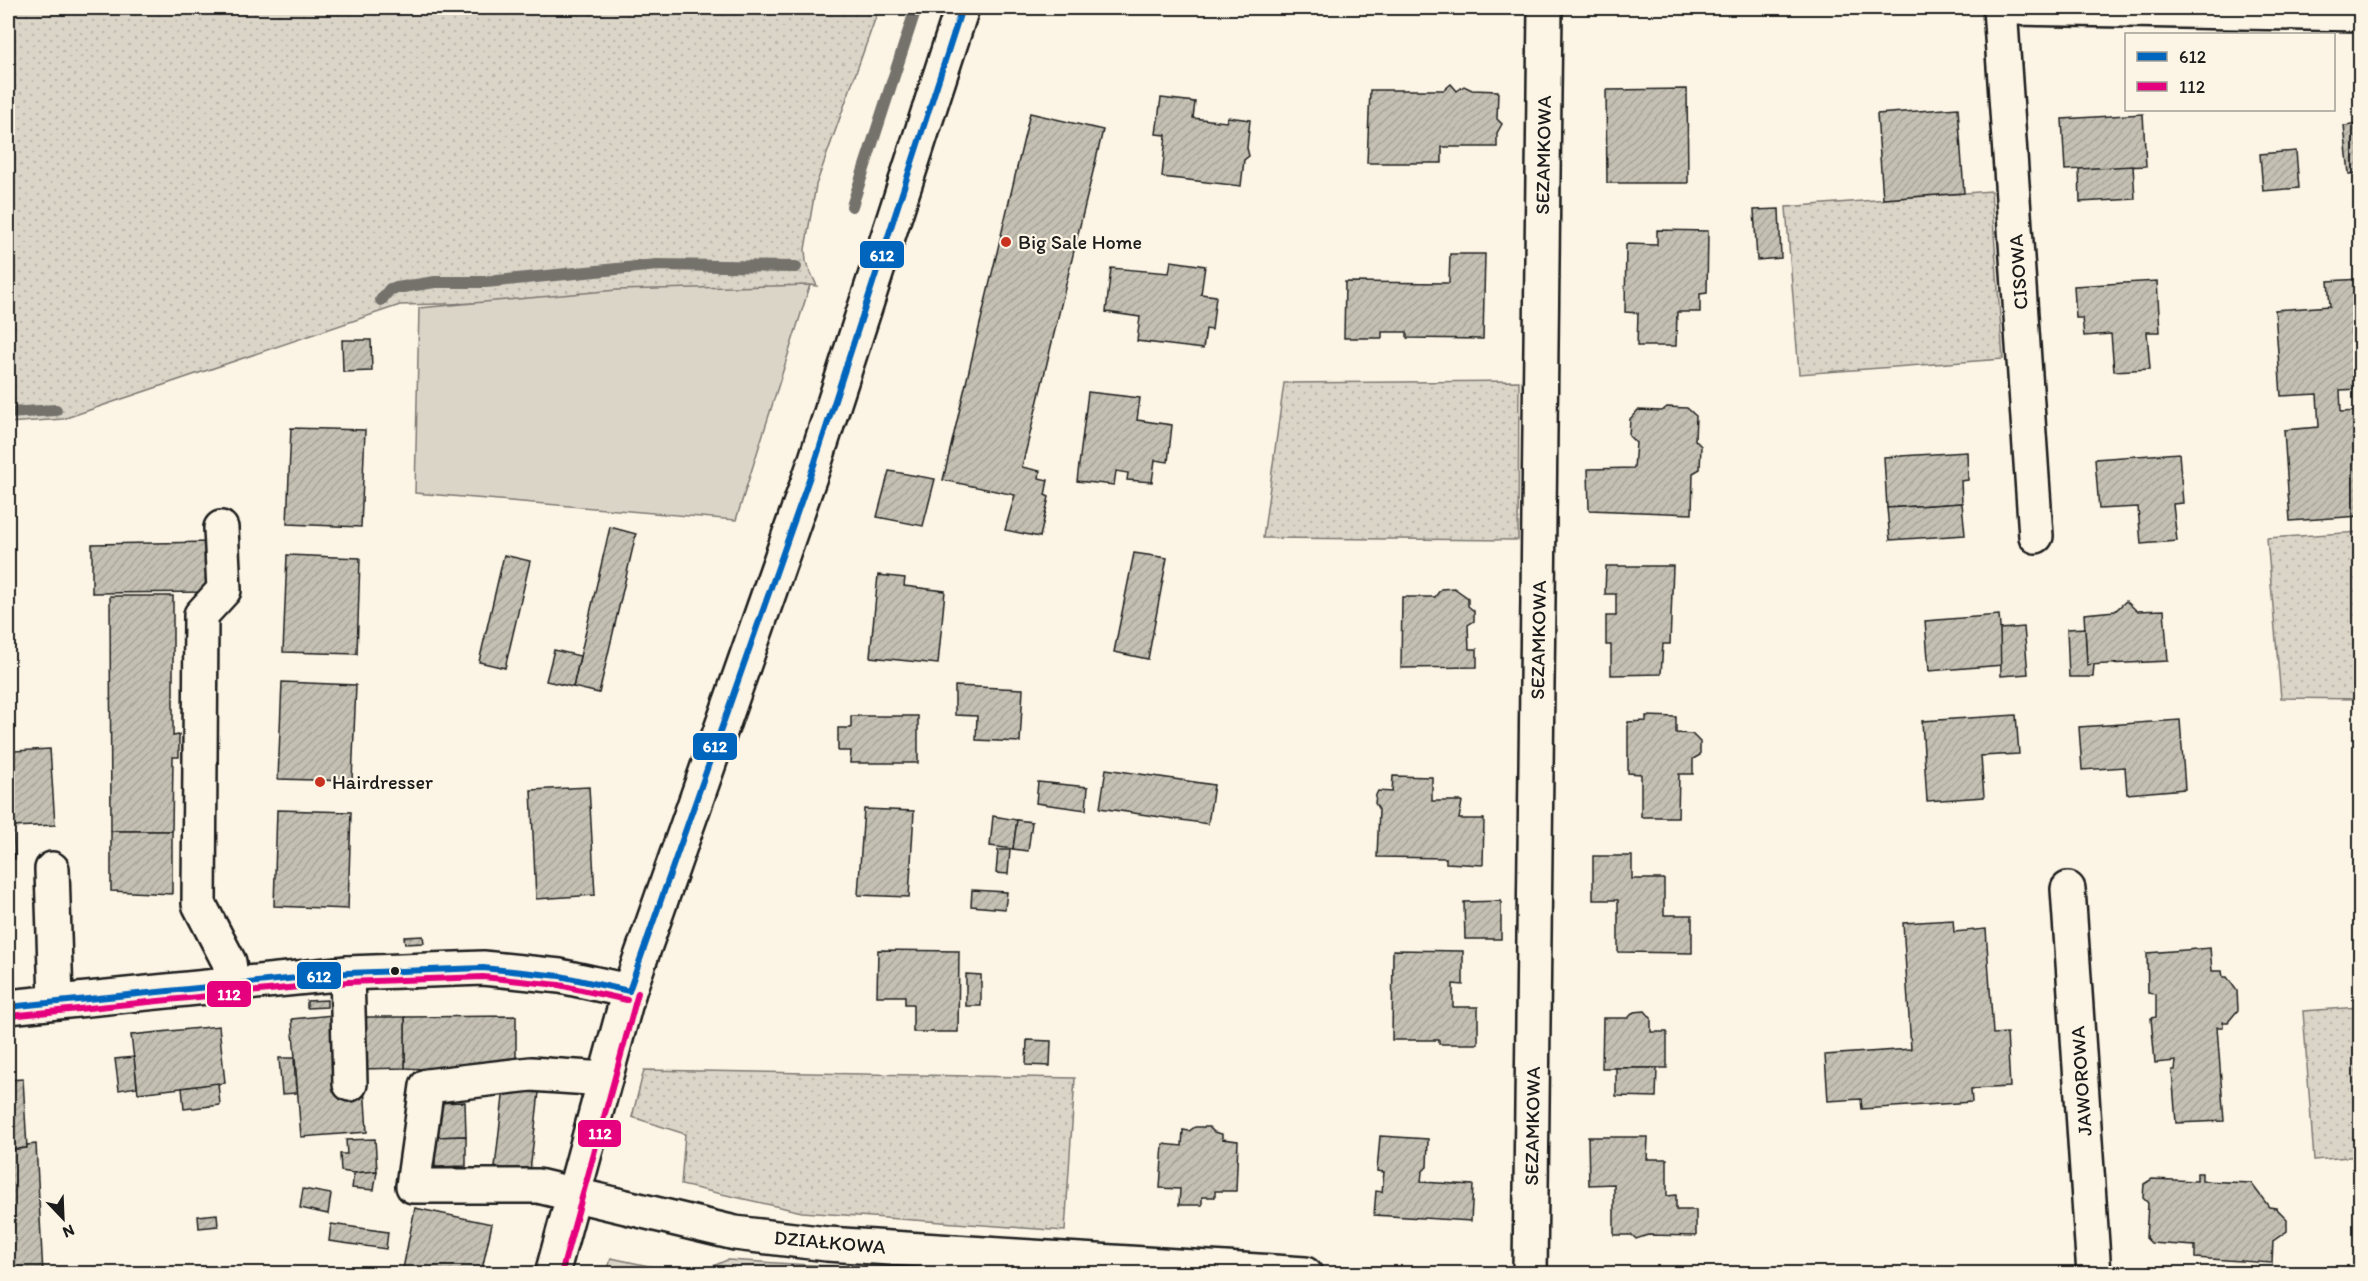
<svg xmlns="http://www.w3.org/2000/svg" width="2368" height="1281" viewBox="0 0 2368 1281" font-family="Itim,sans-serif">
<defs>
<pattern id="grass-dots" width="8" height="8" patternUnits="userSpaceOnUse" patternTransform="scale(1.5)"><rect width="8" height="8" fill="#dbd5c8"/><path d="M2 2h.1M6 6h.1" fill="none" stroke="#bbb6ab" stroke-width="1.8" stroke-linecap="round"/></pattern>
<pattern id="building-hatch" width="6" height="6" patternUnits="userSpaceOnUse" patternTransform="scale(1.5)"><rect width="6" height="6" fill="#c4c0b3"/><path d="M-1 1l2-2M0 6l6-6M5 7l2-2" fill="none" stroke="#a8a499"/></pattern>
</defs>
<rect width="100%" height="100%" fill="#fcf5e5"/>
<filter id="ink" filterUnits="userSpaceOnUse"><feTurbulence type="fractalNoise" baseFrequency=".0167" numOctaves="2"/><feDisplacementMap in="SourceGraphic" scale="12" xChannelSelector="R" yChannelSelector="G"/><feConvolveMatrix kernelMatrix="1 2 1 2 8 2 1 2 1" color-interpolation-filters="sRGB"/></filter>
<g filter="url(#ink)">
<g fill="url(#grass-dots)" stroke="#7c7872" stroke-width="1.5">
<path d="M8,8H879L816,185L805,249L806,262L817,286L810,285L807,295L400,305L63,419L8,423Z"/>
<path d="M1991,191L2003,359L1799,374L1786,207Z"/>
<path d="M1519,381L1518,540L1263,538L1284,383Z"/>
<path d="M2360,532V699L2281,698L2267,538Z"/>
<path d="M2360,1007V1156L2314,1160L2303,1011Z"/>
<path d="M644,1070L1075,1078L1065,1231L802,1212L681,1185L685,1134L632,1117Z"/>
</g>
<g fill="#dbd5c8" stroke="#7c7872" stroke-width="1.5">
<path d="M810,285L736,520L415,493L419,308L617,290Z"/>
<path d="M611,1258L682,1273H607Z"/>
<path d="M727,1260L946,1273H697Z"/>
</g>
<g fill="none" stroke-linecap="round" stroke-linejoin="round">
<g stroke="#75726c" stroke-width="12">
<path d="M852,206L916,8"/>
<path d="M381,300L390,289L435,282H486L657,265L796,267"/>
<path d="M8,413L56,410"/>
</g>
</g>
<g fill="url(#building-hatch)" stroke="#1c1c1c" stroke-width="1.5">
<path d="M1451,84L1457,91L1464,86L1472,90L1498,91L1497,119L1502,124L1497,133V147H1442V163H1367L1370,90H1444Z"/>
<path d="M1687,89L1688,183H1607L1606,90Z"/>
<path d="M1161,98L1195,102L1193,118L1226,122L1228,117L1250,120L1247,148L1249,156L1244,160L1241,186L1162,177L1166,135L1156,134Z"/>
<path d="M1958,108L1964,193L1883,199L1877,114Z"/>
<path d="M1030,113L1103,130L1022,467L1040,471L1039,478L1048,480L1045,495L1049,497L1040,537L1005,530L1015,495L943,480Z"/>
<path d="M2143,114L2146,166L2065,170L2062,119Z"/>
<path d="M2360,124V173L2349,174L2344,126Z"/>
<path d="M2296,151L2299,188L2263,191L2260,154Z"/>
<path d="M2133,166L2135,199L2080,202L2079,169Z"/>
<path d="M1779,209L1781,258L1757,260L1754,210Z"/>
<path d="M1657,230L1708,231L1707,293L1700,294V312H1677L1676,346H1637L1638,313L1625,312L1626,244L1657,245Z"/>
<path d="M1450,254H1485L1483,339L1407,338V332H1382V338H1344L1345,282L1449,283Z"/>
<path d="M1171,261L1205,266L1201,294L1216,296L1212,330L1206,329L1203,349L1137,341L1140,317L1106,312L1111,268L1169,273Z"/>
<path d="M2360,279V329L2351,330L2353,353H2360V389L2340,390L2341,412L2360,411V516L2290,521L2284,430L2319,427L2317,394L2281,396L2275,310L2330,306L2328,281Z"/>
<path d="M2157,281L2160,332H2147L2150,369L2114,371L2111,334L2084,336L2082,318H2076L2074,286Z"/>
<path d="M342,340H371L372,371L343,372Z"/>
<path d="M1088,392L1140,398L1137,420L1172,425L1168,462L1155,460L1152,482L1127,480L1128,473L1116,471L1114,485L1077,481Z"/>
<path d="M1667,407L1687,408L1696,416L1695,440L1701,446L1700,469L1693,473L1692,514L1589,510L1588,469L1634,468L1636,443L1629,436L1630,419L1638,410L1662,411Z"/>
<path d="M291,428L365,430L361,527L287,524Z"/>
<path d="M1967,452L1968,480L1961,481L1962,503L1887,508L1884,457Z"/>
<path d="M2179,453L2183,503L2173,504L2177,541L2141,544L2138,507L2099,509L2095,459Z"/>
<path d="M889,471L935,479L923,526L877,517Z"/>
<path d="M1962,503L1965,535L1890,540L1887,508Z"/>
<path d="M610,527L636,534L599,693L573,687Z"/>
<path d="M213,542V592L92,593V544Z"/>
<path d="M1134,553L1167,558L1148,659L1114,652Z"/>
<path d="M287,555L360,558L357,654L283,652Z"/>
<path d="M504,555L530,561L505,668L479,662Z"/>
<path d="M1606,566H1673L1670,644H1663L1661,674L1611,675V645H1606V616H1616V594H1605Z"/>
<path d="M878,575L905,578L904,586L945,591L938,664L870,657Z"/>
<path d="M1454,588L1468,598V606L1474,611V621L1468,625L1469,649H1477V667L1401,668L1402,597H1435L1441,589Z"/>
<path d="M110,596H173V736L179,735V757H173L172,831H111Z"/>
<path d="M2126,601L2137,611L2164,610L2168,661L2087,665L2084,614L2115,611Z"/>
<path d="M1999,615L2003,665L1929,671L1925,621Z"/>
<path d="M2024,627L2028,674L2001,676L2000,629Z"/>
<path d="M2085,628L2087,665L2094,664L2093,677H2069L2067,629Z"/>
<path d="M554,650L580,656L573,687L546,681Z"/>
<path d="M282,682L356,685L352,781L278,779Z"/>
<path d="M955,686L1023,689L1020,742L976,740L977,716L955,715Z"/>
<path d="M2016,715L2019,754L1981,756L1984,797L1927,801L1922,721Z"/>
<path d="M851,716H918V763H850L851,751H838V728H851Z"/>
<path d="M1646,716L1676,717V733L1692,734L1700,742V755L1693,759V774H1679L1678,817H1641V774L1628,773V722L1646,721Z"/>
<path d="M8,717H13L14,751L50,749L55,825L13,827L15,859H8Z"/>
<path d="M2180,720L2185,789L2127,794L2125,767L2082,770L2079,727Z"/>
<path d="M1106,769L1214,785L1208,824L1100,808Z"/>
<path d="M1393,776L1432,777V801H1462L1459,819H1484L1483,865L1446,863V858L1377,857L1379,810L1375,803L1376,795L1378,791L1392,792Z"/>
<path d="M1038,782L1088,787L1086,810L1036,803Z"/>
<path d="M589,787L595,895L536,899L531,790Z"/>
<path d="M864,809L914,811L909,897L858,895Z"/>
<path d="M277,810L351,812L348,909L274,906Z"/>
<path d="M993,816L1017,820L1013,849L990,846Z"/>
<path d="M1017,820L1032,822L1028,851L1013,849Z"/>
<path d="M111,831H172V894L111,891Z"/>
<path d="M998,850H1010L1008,874L996,873Z"/>
<path d="M1593,856H1632V879H1664V915H1692V953L1618,952V900H1593Z"/>
<path d="M972,890L1007,892L1005,909L971,906Z"/>
<path d="M1501,901V939H1465L1464,902Z"/>
<path d="M1953,920L1954,932L1986,929L1993,1034L2007,1033L2010,1087L1971,1089L1972,1102L1862,1109L1861,1099L1828,1101L1825,1055L1911,1049L1903,923Z"/>
<path d="M423,936L424,943L405,944L404,937Z"/>
<path d="M2210,948L2212,971H2222L2223,977H2227L2237,991L2238,1010L2228,1022H2223V1027H2217L2224,1121L2176,1123L2172,1070H2175L2176,1061L2155,1063L2151,1018L2156,1017V994L2148,993L2147,953Z"/>
<path d="M878,950L959,951L958,1032H913V1004H905V996H877Z"/>
<path d="M1393,950L1463,951V985L1453,984V1007H1478V1044H1439V1040H1392Z"/>
<path d="M966,974L981,975V1006H966Z"/>
<path d="M327,1000V1007L307,1008V1001Z"/>
<path d="M1645,1011L1651,1018V1032H1667V1068H1602L1603,1018H1628L1634,1012Z"/>
<path d="M333,1015L364,1085L367,1132L301,1137L292,1019Z"/>
<path d="M516,1016V1066L422,1078V1069L405,1068V1017Z"/>
<path d="M357,1017H405V1068L361,1069Z"/>
<path d="M219,1026L225,1083L138,1093L131,1035Z"/>
<path d="M1027,1040L1051,1041L1050,1066L1026,1065Z"/>
<path d="M134,1057L137,1087L119,1090L115,1059Z"/>
<path d="M279,1058H294L296,1093L282,1094Z"/>
<path d="M1616,1068H1657L1656,1097L1616,1096Z"/>
<path d="M23,1079L27,1148L8,1150V1080Z"/>
<path d="M218,1083L220,1105L184,1109L182,1088Z"/>
<path d="M504,1088L539,1092L530,1171L495,1167Z"/>
<path d="M465,1102L466,1136L434,1137L433,1103Z"/>
<path d="M1195,1127H1209L1214,1132L1222,1134V1139L1238,1141L1236,1191H1215V1197H1202V1205H1179L1180,1189L1160,1188L1163,1144L1182,1146L1183,1130L1189,1131Z"/>
<path d="M466,1136V1166L435,1167L434,1137Z"/>
<path d="M1380,1136L1428,1139L1427,1167L1422,1172L1421,1182L1473,1185L1471,1221L1374,1215L1376,1191L1382,1192L1384,1172L1377,1171Z"/>
<path d="M1588,1137H1648L1647,1159H1667V1196L1676,1195V1210H1696V1236L1648,1235L1636,1239L1632,1235H1614V1184L1589,1185Z"/>
<path d="M375,1139L377,1171L354,1173L341,1171L340,1154H347L346,1140Z"/>
<path d="M36,1144L43,1274H8V1150L27,1148V1145Z"/>
<path d="M377,1171L374,1190L352,1188L354,1173Z"/>
<path d="M2197,1173H2202V1181L2251,1183L2269,1207L2276,1208L2287,1219V1231L2273,1241L2272,1263L2195,1258V1246L2151,1243L2146,1238L2148,1203L2143,1198L2144,1184L2152,1179L2197,1181Z"/>
<path d="M303,1189L331,1194L328,1214L300,1208Z"/>
<path d="M415,1208L492,1224L481,1274H402Z"/>
<path d="M217,1214L218,1226L199,1228L198,1216Z"/>
<path d="M331,1224L388,1232L386,1249L329,1241Z"/>
</g>
<g fill="none" stroke-linecap="round" stroke-linejoin="round">
<g stroke="#1c1c1c" stroke-width="38">
<g id="minor">
<path d="M2000,8L2036,536"/>
<path d="M2014,8L2360,14"/>
<path d="M221,528L224,590L201,615L199,904L229,962L232,983"/>
<path d="M52,869L56,1001"/>
<path d="M2068,889L2094,1274"/>
<path d="M347,973L350,1084"/>
<path d="M8,1007L347,973L483,968L560,976L629,991"/>
<path d="M605,1079L531,1074L427,1086L413,1186H538L735,1233L827,1244L1305,1274"/>
<path d="M552,1274L629,991L815,462L962,8"/>
<path d="M1530,1274L1545,8"/>
</g>
</g>
<use href="#minor" stroke="#fcf5e5" stroke-width="33"/>
<g stroke="#fcf5e5" stroke-width="10">
<g id="bus-1">
<path d="M629,991L815,462L962,8"/>
<path d="M8,1007L347,973L483,968L560,976L629,991"/>
</g>
</g>
<g stroke="#fcf5e5" stroke-width="10">
<g id="bus-2">
<path d="M9,1016L348,982L483,977L559,985L627,1000"/>
<path d="M561,1274L638,993"/>
</g>
</g>
<use href="#bus-1" stroke="#0065bd" stroke-width="6"/>
<use href="#bus-2" stroke="#e5007d" stroke-width="6"/>
</g>
</g>
<g fill="#c8321e" stroke="#fcf5e5" stroke-width="2">
<circle cx="1006" cy="242" r="6"/>
<circle cx="320" cy="782" r="6"/>
</g>
<circle fill="#1c1c1c" stroke="#fcf5e5" stroke-width="2" cx="395" cy="971" r="5"/>
<g text-anchor="middle" stroke-width="4.5" stroke-linejoin="round" paint-order="stroke">
<g font-size="20" fill="#1c1c1c" stroke="#fcf5e5">
<text transform="translate(1543 155) rotate(-89)" y="7">SEZAMKOWA</text>
<text transform="translate(2018 272) rotate(-94)" y="7">CISOWA</text>
<text transform="translate(1538 640) rotate(-89)" y="7">SEZAMKOWA</text>
<text transform="translate(2081 1081) rotate(-94)" y="7">JAWOROWA</text>
<text transform="translate(1532 1126) rotate(-89)" y="7">SEZAMKOWA</text>
<text transform="translate(830 1242) rotate(5)" y="7">DZIAŁKOWA</text>
</g>
<g font-size="20" fill="#1c1c1c" stroke="#fcf5e5" text-anchor="start">
<text x="1018" y="249">Big Sale Home</text>
<text x="332" y="789">Hairdresser</text>
</g>
</g>
<g stroke="#fcf5e5" stroke-width="2">
<rect x="859" y="240" width="46" height="29" rx="6" fill="#0065bd"/>
<rect x="692" y="732" width="46" height="29" rx="6" fill="#0065bd"/>
<rect x="296" y="961" width="46" height="29" rx="6" fill="#0065bd"/>
<rect x="206" y="980" width="46" height="28" rx="6" fill="#e5007d"/>
<rect x="577" y="1119" width="45" height="29" rx="6" fill="#e5007d"/>
</g>
<g font-size="16" text-anchor="middle" font-weight="bold" fill="#fff">
<text x="882" y="261">612</text>
<text x="715" y="752">612</text>
<text x="319" y="982">612</text>
<text x="229" y="1000">112</text>
<text x="600" y="1139">112</text>
</g>
<rect width="2368" height="1281" fill="none" stroke="#fcf5e5" stroke-width="30"/>
<rect x="15" y="15" width="2338" height="1251" fill="none" stroke="#1c1c1c" stroke-width="2" filter="url(#ink)"/>
<rect x="2125" y="33" width="210" height="78" fill="#fcf5e5" stroke="#a29e95" stroke-width="1.5"/>
<rect x="2137" y="52" width="30" height="9" fill="#0065bd" stroke="#a29e95" stroke-width="1.5"/>
<text x="2179" y="63" font-size="18" fill="#1c1c1c">612</text>
<rect x="2137" y="82" width="30" height="9" fill="#e5007d" stroke="#a29e95" stroke-width="1.5"/>
<text x="2179" y="93" font-size="18" fill="#1c1c1c">112</text>
<g transform="translate(63 1218) rotate(157)" stroke="#fcf5e5" stroke-width="4.5" paint-order="stroke">
<path d="M0-4.5L10 22L0 15L-10 22Z" fill="#1c1c1c"/>
<text y="-9" font-size="16" font-weight="bold" text-anchor="middle" fill="#1c1c1c">N</text>
</g>
</svg>
